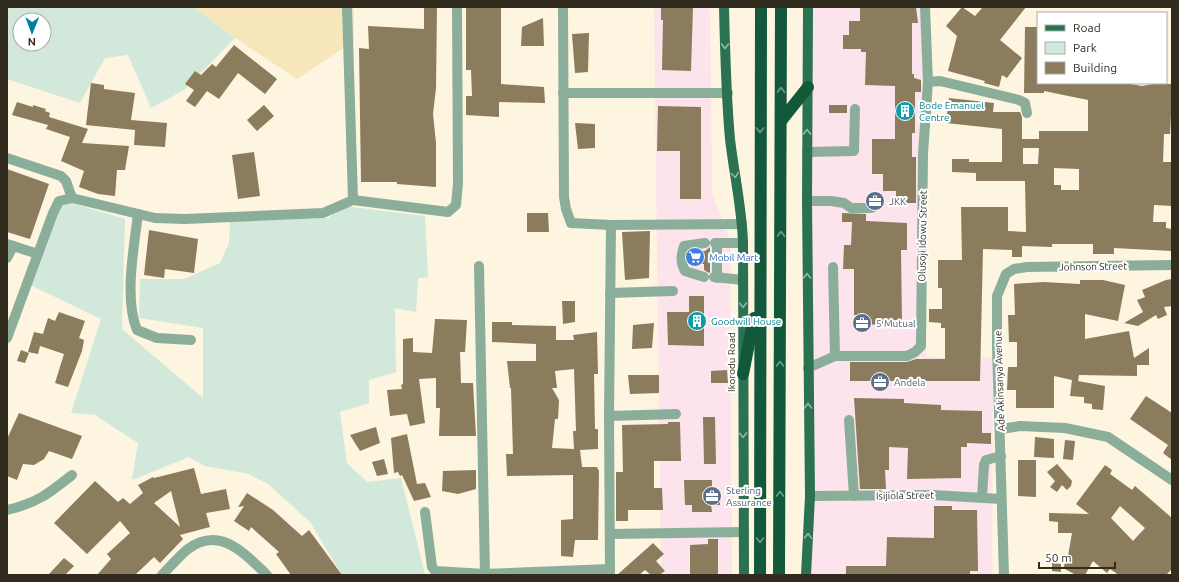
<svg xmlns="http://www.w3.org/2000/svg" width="1179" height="582" viewBox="0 0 1179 582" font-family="Ubuntu,sans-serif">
<rect width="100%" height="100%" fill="#fdf5df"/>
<g fill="#fde3eb">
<path d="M654,7H710L712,193L730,240L732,575H661Z"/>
<path d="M811,7H926V357L993,358L992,575H811Z"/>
</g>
<path fill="#f8e6bb" d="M193,7H354V41L297,79L235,38Z"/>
<g fill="#d1e8db" fill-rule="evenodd">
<path d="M7,7H193L235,38L184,90L151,108L128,55L105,58L80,103L7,79ZM20,20H44V44H20Z"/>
<path d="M61,200L125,219L122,329L203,398V328L139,318L140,279H184L220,263L229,243L230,221L328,218L344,206L425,216L428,277L418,278L416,312L395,308L396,372L369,380V403L340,412L347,463L367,482L401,478L425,574L458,573V575H342L310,522L268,484L249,474L205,466L189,457L132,480L138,443L95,415L71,413L101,319L28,284Z"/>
</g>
<g fill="#8a7c5c" fill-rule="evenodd">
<path d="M424,7H437L436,88L433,114L436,143V187L397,184V182H361L359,48L369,49L368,26L424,29Z"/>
<path d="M466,7H501V84L544,87L545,103L499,102V117L466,115V96H472L471,70H466Z"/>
<path d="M661,7H693L691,71L662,70L663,20H661Z"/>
<path d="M860,7H916L918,23H912V74H914V78L921,80V92H915V133H912V157H916V203H896V191H883V174H872V139H895V86L865,85L866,52H861V49H843V35H849V21H860Z"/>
<path d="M962,7L975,16L983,7H1026L1000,40L1022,58L1007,78L1002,75L999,87L984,83L985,81L948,71L957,36L946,26Z"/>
<path d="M543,18L544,46H521L522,27Z"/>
<path d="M1025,27H1038V83H1125L1142,86L1154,84H1172V115L1171,114L1170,134H1164L1163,162H1172V206L1154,205L1153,222H1166V228L1172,229V251L1114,248V254H1093V244H1052V247L1022,246V257H1012V250L983,249L980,381H850V362H907L916,359H945V328H941V323L929,322V309H942V288H938V260H962L961,207H1008V231L1026,232L1025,181H976V173L952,172V159H969V162H1002V129L946,123L949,98L994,103L993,112H1020L1022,117V139H1039V131H1088V100L1044,91V93H1024ZM1023,148H1039L1038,164H1023ZM1054,168L1079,169V190H1061V185H1054Z"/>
<path d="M589,33L588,72L575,73L572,34Z"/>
<path d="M234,45L277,79L265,94L238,73L219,99L207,91L195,107L186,101L194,90L185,84L195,71L201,75L212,64L216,67Z"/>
<path d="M91,83L104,85V89L135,93L131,120L167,123L165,147L134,145L135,130L86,125Z"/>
<path d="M17,102L33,107V105L46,109L45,111L50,113L49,117L88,129L82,143L129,146L125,170H117L115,196L98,194L79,187L84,171L61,161L70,137L46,129L48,125L12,115Z"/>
<path d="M264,105L274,116L257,131L247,120Z"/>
<rect x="829" y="105" width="18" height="8"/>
<path d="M658,106L701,107V199H680V151H657Z"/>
<path d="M575,123L595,124V148L578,149Z"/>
<path d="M254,152L260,196L238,199L232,155Z"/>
<path d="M7,169L49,184L30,239L7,232Z"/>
<path d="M527,213H548L549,232H527Z"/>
<path d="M842,213L866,214V221L907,223V250H901L902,324L858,325L859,315H854V269H843L844,245H851L852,222H842Z"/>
<path d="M149,230L198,239L194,273L165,269L164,278L144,275Z"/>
<path d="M650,231L649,278L625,280L622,232Z"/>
<path d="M710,247V272L709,273L704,270V264H689V252L705,251Z"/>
<path d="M1172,279V306L1164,307L1167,315L1158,319L1156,315L1138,326L1124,323L1143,312L1137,300L1145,297L1142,290L1166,280Z"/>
<path d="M1080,280H1103L1125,285L1118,321L1085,314V339L1129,331L1134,358L1149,348V365H1137V376L1079,375L1078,381L1105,386L1103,410L1092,409V404L1084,403V397L1070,396L1072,380L1054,376V408H1016V390H1007L1008,367H1017V342H1009L1008,315H1015L1014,284L1043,282L1080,284Z"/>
<path d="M689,296H704V346L668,345L667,312H689Z"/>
<path d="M562,301H575V322L563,324Z"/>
<path d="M59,312L85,321L79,338L84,340L82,351L68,387L55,383L64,354L40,346L38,354L28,352L34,332L43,334L48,318L55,321Z"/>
<path d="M435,319L467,320L465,352H460L461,383H473L476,436H439L440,408H436V378L419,379L425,423L410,426L407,414L390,416L387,390L402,389L401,385L403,384V339L413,338V352L432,353Z"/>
<path d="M492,322H512V325L556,326V340H574L573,335L597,332L598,374H594L595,429H598V449L580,450L582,467H597L599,471L598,540H575L573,557L561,556V520L573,519V475L507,476L506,454H513L511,388H510L507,361H536V344L492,342ZM574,369L576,431H573L574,449L552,448L555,419H558L559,400L552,388H557L555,371Z"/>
<path d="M654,323L652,348L632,349L633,325Z"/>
<path d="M21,350L29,353L25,363L17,361Z"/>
<path d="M727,370L728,383H711V371Z"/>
<path d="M628,375H659V393L630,394Z"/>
<path d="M1146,396L1172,413V460L1163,453L1168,445L1130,419Z"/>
<path d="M854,398L904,399V403L941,405V410L982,411V433H991V444L967,443V447H961V478L907,479L908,448L889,447V470H885L886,489H860Z"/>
<path d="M19,413L82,436L72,459L49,451L44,459L34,465L23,464L17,480L7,476V439Z"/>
<path d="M703,417H715L716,464H704Z"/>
<path d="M668,422H680L681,461H654V488H662L663,510H628V521H616V472H623L622,425L668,424Z"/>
<path d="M376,427L380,443L360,451L350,435Z"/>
<path d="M407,434L417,484L425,483L431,497L414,501L402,475L400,476L398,472L394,473L391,438Z"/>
<path d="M1035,437L1054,439V458L1034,457Z"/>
<path d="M1065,440L1075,441L1073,460L1063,459Z"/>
<path d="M384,459L388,474L377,476L372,462Z"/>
<path d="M1018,460H1036V497L1018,496Z"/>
<path d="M1057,464L1072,481L1071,486L1067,490L1062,485L1057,492L1050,487L1055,481L1047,472Z"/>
<path d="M1105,465L1112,470L1110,474L1132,490L1135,486L1172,518V569L1166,575H1119L1110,569L1107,573L1093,561L1085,575H1076L1063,568L1068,556L1072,533H1058V522L1049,521V513L1089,514L1076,504ZM1120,506L1145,528L1133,541L1111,518Z"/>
<path d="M194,468L201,494L226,489L230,509L206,513L210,527L180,535L183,539L160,563L154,557L135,575H97L111,559L107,554L130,533L120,521L87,554L54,523L95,481L118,502L123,498L130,504L143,493L138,485L153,477L154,478ZM171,491L180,527L154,503Z"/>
<path d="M476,470V489L458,494L442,491L443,471Z"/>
<path d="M684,480H712V490H720V505H711L712,512H692V505H685Z"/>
<path d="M247,493L273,510L302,536L309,530L342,575H291L276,554L279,552L251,527L249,531L234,521L244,506L238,507Z"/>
<path d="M934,506H952V510H977L978,571H970V574L846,575V566H886L887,537L934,538Z"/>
<path d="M708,539H718V575H690V545L708,544Z"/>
<path d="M653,543L664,554L656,561L665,571L659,575H651L645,570L639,575H617Z"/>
<path d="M64,558L74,566L65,575H48Z"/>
<path d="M1052,563L1061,564V572L1052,571Z"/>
</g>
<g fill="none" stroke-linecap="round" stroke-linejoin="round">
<g stroke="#8bae9b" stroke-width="10">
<path d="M347,7L353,200"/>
<path d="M563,7L564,197L566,209L571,223L611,225L742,224"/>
<path d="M928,82L940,81L1019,100L1025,103L1027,113"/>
<path d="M563,93H728"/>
<path d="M807,152L854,151L855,109"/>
<path d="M7,158L61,176L66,181L72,198"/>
<path d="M807,201H831L844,203L851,208H872"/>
<path d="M138,214C134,247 124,299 137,330L157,338L191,340"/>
<path d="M715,243H743"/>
<path d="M7,244L38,254"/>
<path d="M717,244V278"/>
<path d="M7,258L13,246"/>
<path d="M479,266L485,575"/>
<path d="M833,267L835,356"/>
<path d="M704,277L685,271C680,262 681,255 684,246L705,243"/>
<path d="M714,277L743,280"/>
<path d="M610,293L673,291"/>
<path d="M7,338L53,213L59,201L72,198L155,218L185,219L323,213L353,200L448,212L456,205L458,183L457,7"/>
<path d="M808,368L835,356H907L915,352L921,346L923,154L928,82L925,7"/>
<path d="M609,416L676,414"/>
<path d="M849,420L854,496"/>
<path d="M1001,429L1020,426L1065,428L1108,437L1172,480"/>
<path d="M810,496L933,495L1001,499"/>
<path d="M982,497L984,465L986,460L1001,456"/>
<path d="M7,510C37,503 48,494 72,475"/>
<path d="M425,512L432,567L435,571L485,574L610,569"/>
<path d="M610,534L744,532"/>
<path d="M162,575C170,567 179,556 188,549C220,525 245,554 267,575"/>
<path d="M610,575L609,416L611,225"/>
<path d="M1004,575L997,348V296L1006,274L1014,269L1027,267L1172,265"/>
</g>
<g stroke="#2a7251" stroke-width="10">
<path d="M724,7C725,51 726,95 730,139C734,174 742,208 743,243L744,575"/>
<path d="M806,575L810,496L807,201L808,7"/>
</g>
<g stroke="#12593c" stroke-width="12">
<path d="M781,121L808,87"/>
<path d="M743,374L754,318"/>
<path d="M760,575L761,7"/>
<path d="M779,575L781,7"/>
</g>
</g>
<defs><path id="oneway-chevron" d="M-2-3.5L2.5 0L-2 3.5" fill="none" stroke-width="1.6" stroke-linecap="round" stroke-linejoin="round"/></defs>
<g stroke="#94b8a8">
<use href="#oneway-chevron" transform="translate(725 46) rotate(90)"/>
<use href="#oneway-chevron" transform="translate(807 132) rotate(-90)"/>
<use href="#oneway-chevron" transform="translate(735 175) rotate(82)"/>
<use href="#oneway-chevron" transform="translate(807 276) rotate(-90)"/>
<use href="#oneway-chevron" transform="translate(743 305) rotate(90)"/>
<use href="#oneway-chevron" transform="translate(808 406) rotate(-91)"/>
<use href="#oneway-chevron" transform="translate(743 435) rotate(89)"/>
<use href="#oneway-chevron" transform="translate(808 536) rotate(-88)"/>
</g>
<g stroke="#719b8a">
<use href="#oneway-chevron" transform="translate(781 90) rotate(-90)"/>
<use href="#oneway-chevron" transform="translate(760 130) rotate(90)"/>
<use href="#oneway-chevron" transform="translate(781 234) rotate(-90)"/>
<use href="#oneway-chevron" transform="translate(780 364) rotate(-90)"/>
<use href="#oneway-chevron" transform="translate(780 494) rotate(-90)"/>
<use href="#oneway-chevron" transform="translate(760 540) rotate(90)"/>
</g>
<defs>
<g id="building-disc" transform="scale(1)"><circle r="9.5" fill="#0f9aa8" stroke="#fff"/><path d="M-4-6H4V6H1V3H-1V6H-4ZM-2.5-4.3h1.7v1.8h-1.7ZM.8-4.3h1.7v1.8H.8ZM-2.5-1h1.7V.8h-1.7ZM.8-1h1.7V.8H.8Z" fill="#fff"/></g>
<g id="office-disc" transform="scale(1)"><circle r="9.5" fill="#5c6f8a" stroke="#fff"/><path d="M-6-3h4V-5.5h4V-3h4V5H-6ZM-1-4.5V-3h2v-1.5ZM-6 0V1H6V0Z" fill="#fff"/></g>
<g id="supermarket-disc" transform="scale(1)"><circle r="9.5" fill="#3f7fe0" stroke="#fff"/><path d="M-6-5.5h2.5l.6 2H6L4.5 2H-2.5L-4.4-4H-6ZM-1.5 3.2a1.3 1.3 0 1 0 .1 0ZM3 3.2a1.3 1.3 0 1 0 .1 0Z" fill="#fff"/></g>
</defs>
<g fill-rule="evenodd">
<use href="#building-disc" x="905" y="111"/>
<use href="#office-disc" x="875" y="201"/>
<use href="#supermarket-disc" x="695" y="257"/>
<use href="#building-disc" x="697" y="321"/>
<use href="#office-disc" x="862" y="323"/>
<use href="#office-disc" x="880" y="382"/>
<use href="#office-disc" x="712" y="496"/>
</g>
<g text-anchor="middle" stroke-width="4" stroke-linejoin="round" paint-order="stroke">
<g font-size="10" fill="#0d838f" stroke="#fff" text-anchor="start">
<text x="919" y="109">Bode Emanuel<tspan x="919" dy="12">Centre</tspan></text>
<text x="711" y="325">Goodwill House</text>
</g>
<g font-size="10" fill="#4e5e75" stroke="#fff" text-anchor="start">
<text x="889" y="205">JKK</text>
<text x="876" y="327">5 Mutual</text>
<text x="894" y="386">Andela</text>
<text x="726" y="494">Sterling<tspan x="726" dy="12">Assurance</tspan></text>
</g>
<g font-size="10" fill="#312c1e" stroke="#fff">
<text transform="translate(922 236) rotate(-89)" y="4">Olusoji Idowu Street</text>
<text transform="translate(1093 266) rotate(-1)" y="4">Johnson Street</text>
<text transform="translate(731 362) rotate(-90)" y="4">Ikorodu Road</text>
<text transform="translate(999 381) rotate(-92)" y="4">Ade Akinsanya Avenue</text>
<text transform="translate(905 495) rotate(-1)" y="4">Isijiola Street</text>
</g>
<g font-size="10" fill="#366cbe" stroke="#fff" text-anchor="start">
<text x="709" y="261">Mobil Mart</text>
</g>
</g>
<rect width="1179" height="582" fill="none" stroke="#312c1e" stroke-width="16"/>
<rect x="1037" y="12" width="130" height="72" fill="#ffffff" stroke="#adaba5"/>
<rect x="1045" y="25" width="20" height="6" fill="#2a7251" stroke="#adaba5"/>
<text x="1073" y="32" font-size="12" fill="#312c1e">Road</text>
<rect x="1045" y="42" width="20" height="12" fill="#d1e8db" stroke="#adaba5"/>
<text x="1073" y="52" font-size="12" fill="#312c1e">Park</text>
<rect x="1045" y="62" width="20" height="12" fill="#8a7c5c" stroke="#adaba5"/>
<text x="1073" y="72" font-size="12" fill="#312c1e">Building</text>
<g transform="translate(32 32) rotate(181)"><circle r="19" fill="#ffffff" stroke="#adaba5"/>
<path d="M0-3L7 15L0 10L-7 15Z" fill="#027da4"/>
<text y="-6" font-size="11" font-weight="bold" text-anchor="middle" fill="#312c1e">N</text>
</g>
<path d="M1039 562v6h76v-6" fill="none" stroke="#312c1e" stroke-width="2"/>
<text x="1045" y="562" font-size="12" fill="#312c1e" stroke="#ffffff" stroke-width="3" paint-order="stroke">50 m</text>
</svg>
